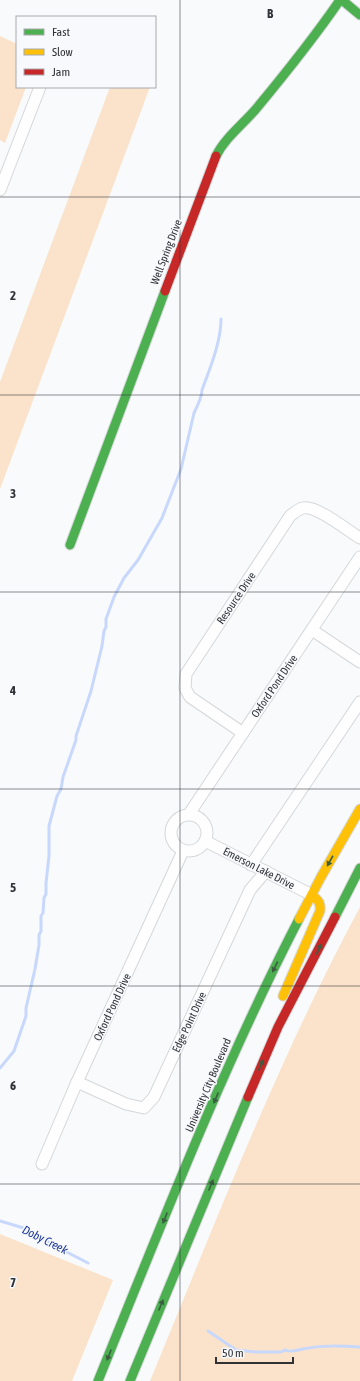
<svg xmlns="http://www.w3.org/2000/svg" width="360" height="1381" viewBox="0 0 360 1381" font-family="'Asap Condensed',sans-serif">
<rect width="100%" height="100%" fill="#f8fafc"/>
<g fill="#fae3ca">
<path d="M0,36L17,44V87H26L5,143L0,140Z"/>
<path d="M110,87H150L0,489V382Z"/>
<path d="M360,907V1381H150C216,1221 278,1060 360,907Z"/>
<path d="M0,1234L113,1280L72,1381H0Z"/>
</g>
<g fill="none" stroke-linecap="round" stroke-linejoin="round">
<g stroke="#c8d8fc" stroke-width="3">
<path d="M0,1068L14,1051L26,1016V1008L35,969L39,945V935L41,931V916L43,913L44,898L46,894V883L49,856V826L57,796L61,789L63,777L76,740V736L91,691L102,646L104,631L106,627V619L114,597L124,578L138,560L162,518L181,469L194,413C197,407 202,396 202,390C210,368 221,342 221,319"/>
<path d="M0,1221L27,1229L55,1246L88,1263"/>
<path d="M208,1331L236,1350L255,1352H281L285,1350C291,1353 297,1350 303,1349C322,1345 341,1346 360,1347"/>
</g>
<g stroke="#d5d7d9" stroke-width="13">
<g id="street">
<path d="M0,190L40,87"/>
<path d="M312,630L360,662"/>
<path d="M243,733L190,697L185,688L186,674L290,516C294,513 298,509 303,508C317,505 348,531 360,538"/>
<path d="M189,814L360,557"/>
<circle cx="189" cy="833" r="18"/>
<path d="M205,841L312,895"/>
<path d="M251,865L360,702"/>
<path d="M77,1082L126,1104L144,1108L154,1097L250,890L266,871"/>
<path d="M42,1164L77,1082L183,851"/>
</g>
</g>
<g stroke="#d5d7d9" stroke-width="11">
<g id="fast">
<path d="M342,0L360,15"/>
<path d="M216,156C225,138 242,125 256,109C285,74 314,38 340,0"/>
<path d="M70,545L165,291"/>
<path d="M335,917L360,868"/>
<path d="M98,1381C161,1226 222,1068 299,919"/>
<path d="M130,1381L248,1097"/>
</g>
</g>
<g stroke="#d5d7d9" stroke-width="11">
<g id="slow">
<path d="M299,919L321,877L360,809"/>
<path d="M283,996L320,911C321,903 318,900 312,895"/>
</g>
</g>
<g stroke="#d5d7d9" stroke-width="11">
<g id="jam">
<path d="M165,291L216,156"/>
<path d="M248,1097L278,1027L335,917"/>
</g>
</g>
<use href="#street" stroke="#fefeff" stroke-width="11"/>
<use href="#fast" stroke="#4caf50" stroke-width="9"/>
<use href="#slow" stroke="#ffc107" stroke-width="9"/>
<use href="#jam" stroke="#c62828" stroke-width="9"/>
</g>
<defs><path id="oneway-solid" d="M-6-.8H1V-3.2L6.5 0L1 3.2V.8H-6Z"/></defs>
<g fill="#3a5e3f">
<use href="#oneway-solid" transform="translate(330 861) rotate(119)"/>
<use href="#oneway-solid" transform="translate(319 949) rotate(-63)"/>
<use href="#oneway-solid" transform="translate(275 967) rotate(116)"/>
<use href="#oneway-solid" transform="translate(261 1065) rotate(-66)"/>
<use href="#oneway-solid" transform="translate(216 1098) rotate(113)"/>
<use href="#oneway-solid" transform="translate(211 1185) rotate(-67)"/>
<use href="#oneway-solid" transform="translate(165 1218) rotate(112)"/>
<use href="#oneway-solid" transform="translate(161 1305) rotate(-68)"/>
<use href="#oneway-solid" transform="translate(109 1355) rotate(112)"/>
</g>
<path fill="none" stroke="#313236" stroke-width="1" stroke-opacity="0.55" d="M180,0V1381M0,197H360M0,395H360M0,592H360M0,789H360M0,986H360M0,1184H360"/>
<g text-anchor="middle" stroke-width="3" stroke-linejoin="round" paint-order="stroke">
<g font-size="11" fill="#313236" stroke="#f7f9fd">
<text transform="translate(166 252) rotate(-69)" y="4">Well Spring Drive</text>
<text transform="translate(236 598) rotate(-56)" y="4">Resource Drive</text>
<text transform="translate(274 686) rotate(-56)" y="4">Oxford Pond Drive</text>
<text transform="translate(259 868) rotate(27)" y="4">Emerson Lake Drive</text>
<text transform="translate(112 1007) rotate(-65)" y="4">Oxford Pond Drive</text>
<text transform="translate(189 1022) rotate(-65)" y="4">Edge Point Drive</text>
<text transform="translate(208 1085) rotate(-67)" y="4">University City Boulevard</text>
</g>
<g font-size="12" font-style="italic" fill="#1e3a95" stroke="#f7f9fd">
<text transform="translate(45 1240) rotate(27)" y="4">Doby Creek</text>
</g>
</g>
<g font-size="13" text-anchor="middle" font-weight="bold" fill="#313236" stroke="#f7f9fd" stroke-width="3" stroke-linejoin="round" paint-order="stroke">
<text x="270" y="18">B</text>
<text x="13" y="300">2</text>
<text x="13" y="498">3</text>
<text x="13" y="695">4</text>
<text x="13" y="892">5</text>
<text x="13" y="1090">6</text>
<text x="13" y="1287">7</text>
</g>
<rect x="16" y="16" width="140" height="72" fill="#f7f9fd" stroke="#a8a9ad"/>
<rect x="24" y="29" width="20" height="6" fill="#4caf50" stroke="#a8a9ad"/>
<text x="52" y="36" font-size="12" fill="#313236">Fast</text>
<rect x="24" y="49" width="20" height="6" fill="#ffc107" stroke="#a8a9ad"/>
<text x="52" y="56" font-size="12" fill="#313236">Slow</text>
<rect x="24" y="69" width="20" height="6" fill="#c62828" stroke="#a8a9ad"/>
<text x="52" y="76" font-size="12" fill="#313236">Jam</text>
<path d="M216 1357v6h77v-6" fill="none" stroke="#313236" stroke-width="2"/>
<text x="222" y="1357" font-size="12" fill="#313236" stroke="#f7f9fd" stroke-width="3" paint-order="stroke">50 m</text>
</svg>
